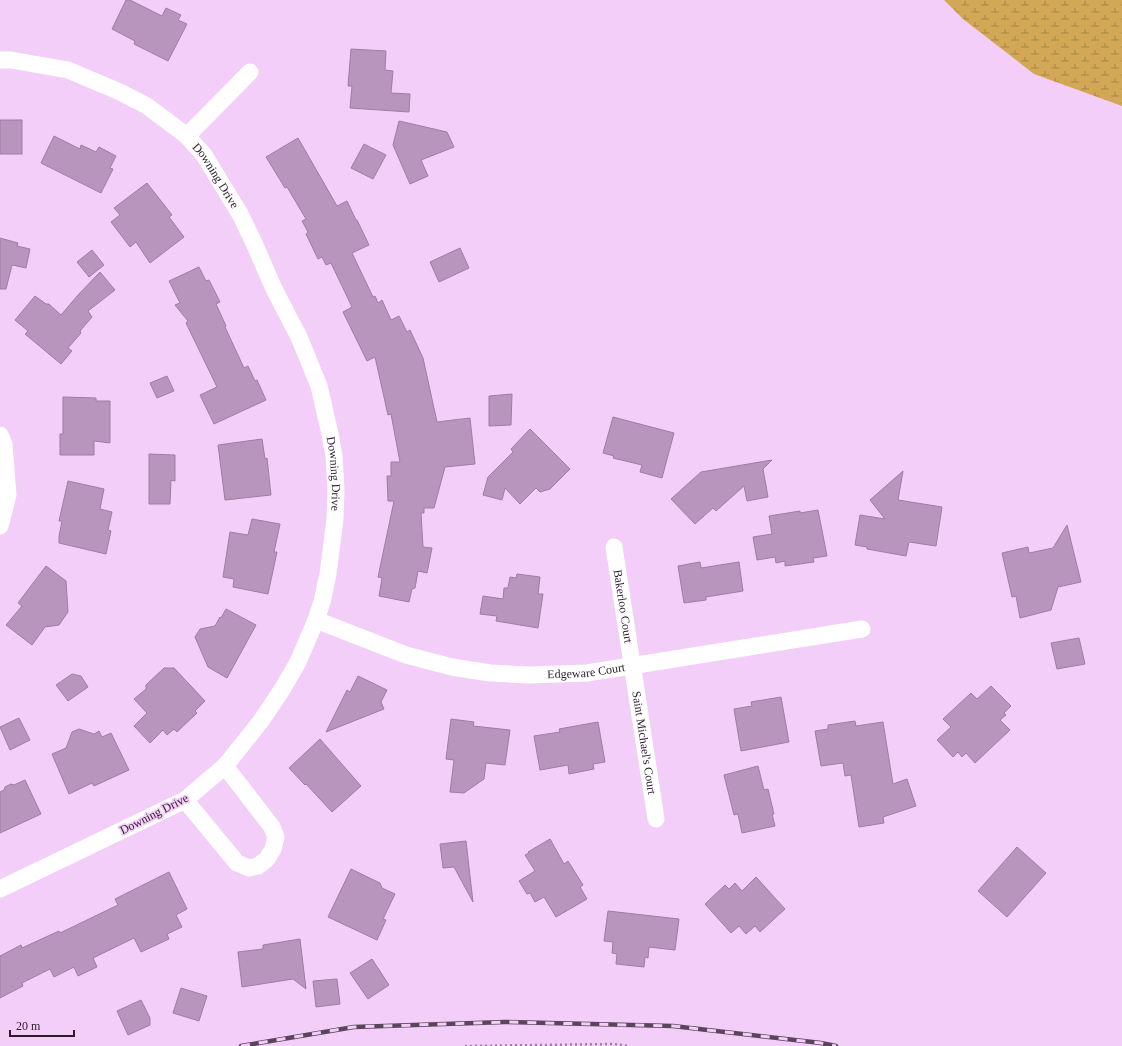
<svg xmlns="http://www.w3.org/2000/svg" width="1122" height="1046" viewBox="0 0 1122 1046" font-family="'Times New Roman',serif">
<defs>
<pattern id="wetland-marsh" width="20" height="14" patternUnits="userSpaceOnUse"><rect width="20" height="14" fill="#d2a755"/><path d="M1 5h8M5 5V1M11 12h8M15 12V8" fill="none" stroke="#ab8747"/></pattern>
</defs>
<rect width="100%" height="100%" fill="#f3cef8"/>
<path fill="url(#wetland-marsh)" d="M944,0H1122V106L1034,74L963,19Z"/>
<g fill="#b895bd" stroke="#9e7da3">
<path d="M126,0H130L162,16L166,8L181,15L178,20L187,24L168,61L134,44L135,41L112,29Z"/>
<path d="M351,49L386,51L385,70L393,71L391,93L410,94L409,112L350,108L352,86H348Z"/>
<rect x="0" y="120" width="22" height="34"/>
<path d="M399,121L447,132L454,147L421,160L428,176L410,184L393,145Z"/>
<path d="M54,136L80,149L81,145L96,152L99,147L116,156L110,168L113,169L101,193L41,163Z"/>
<path d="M298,138L337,206L347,201L356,220H357L369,245L352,253L373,297L375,296L378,303L382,300L391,320L399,316L407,332L410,330L423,358L437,422L470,418L475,464L445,467L434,508H424V513H421L423,547L432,548L427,573L418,571L415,588L412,589L409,602L379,596L382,578L378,577L394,501H388L387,476H391V462H400L391,414L388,415L375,357L367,361L343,312L352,307L331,263L326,265L322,257L318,259L306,234L308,232L302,221L306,219L287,187L285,188L266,157Z"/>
<path d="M364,144L386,155L373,179L351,168Z"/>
<path d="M147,183L172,215L169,217L184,237L150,263L136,242L130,247L111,222L120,215L114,208Z"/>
<path d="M0,238L18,243L17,246L30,249L26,268L12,265L6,289H0Z"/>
<path d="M460,248L469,268L439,282L430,262Z"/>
<path d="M92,250L104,265L89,277L77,262Z"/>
<path d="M199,267L206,281L209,280L220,302L216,304L226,326L225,327L244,368L248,366L255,381L257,380L266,400L214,424L200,395L217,387L186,323L188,321L175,305L180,303L169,281Z"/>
<path d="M100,272L115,290L88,311L92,317L80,331L81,333L68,348L72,351L61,364L25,334L28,331L15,320L35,296L46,304H49L61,315L78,295Z"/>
<path d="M167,376L174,391L157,398L150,383Z"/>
<path d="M512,394L511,425L489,426V396Z"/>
<path d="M63,397L96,398V401H110V443L94,441V455H60V434H63Z"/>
<path d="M613,417L674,433L662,478L640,472L642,465L613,458L614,456L603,453Z"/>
<path d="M530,429L570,469L550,489L540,492L536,488L520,504L505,488L502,500L483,495L488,477L513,452L511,449Z"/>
<path d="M262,439L265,459L267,458L271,495L225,500L218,445Z"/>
<path d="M149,454L175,455V481L171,480L170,504H149Z"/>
<path d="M772,460L763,469L768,497L747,501L744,486L716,511L713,508L695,524L671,499L701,472Z"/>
<path d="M903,471L898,500L942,507L936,546L909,542L906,556L867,549V547L855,545L860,515L885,519L870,500Z"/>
<path d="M68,481L104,489L100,509L112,512L108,530L111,531L106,554L59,543V536L62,521H59Z"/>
<path d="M818,510L827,556L813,558L814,562L785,566V561L776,563L775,557L757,560L753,537L772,534L769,516L800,511V513Z"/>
<path d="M252,519L280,524L274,552H277L268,594L233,587L234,579L223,577L230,532L248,535Z"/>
<path d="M1067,525L1081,582L1058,587L1051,610L1020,618L1016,596L1012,597L1002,553L1028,547L1029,553L1053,548Z"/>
<path d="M700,562L701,568L739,562L743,591L706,597V600L684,603L678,566Z"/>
<path d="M46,566L66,581L68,612L59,625L45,627L32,645L6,625L22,606L18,603Z"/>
<path d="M517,574L540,577L538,594H543L538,628L496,621L497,616L480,614L483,596L503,599L504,588H508L510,577L516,578Z"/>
<path d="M226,609L256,625L227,678L208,667L195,637L200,629L215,626L220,617L221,618Z"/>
<path d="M1079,638L1085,664L1057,669L1051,643Z"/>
<path d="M164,668H174L205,701L195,711L197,713L177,732L174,729L167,735L163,730L150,743L134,726L147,713L134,699L146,689V685Z"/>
<path d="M72,674L81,676L88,687L68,701L56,685Z"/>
<path d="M358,676L387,690L381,702L384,709L326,732L347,690L350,692Z"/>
<path d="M991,686L1011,706L1004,713L1006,715L1000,720L1010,730L975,763L966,753L962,757L958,752L953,757L937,740L951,727L943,719L971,693L977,699Z"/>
<path d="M781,697L789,742L741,751L734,709L752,706L751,702Z"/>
<path d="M19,718L30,740L10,750L0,727Z"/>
<path d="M451,719L474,722L473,726L510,730L505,765L486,763L484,779L464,793L450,792L454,760L446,759Z"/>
<path d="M855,721L856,726L883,722L893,784L907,779L916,806L883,817L884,823L859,827L851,775L845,776L843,763L821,766L815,731L828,729V725Z"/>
<path d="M598,722L605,762L593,764L594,769L569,774L568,765L540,770L534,736L560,732L559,729Z"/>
<path d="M79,729L94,734L99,731L102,737L111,733L129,770L94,786L92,783L69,794L52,754L66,748L72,732Z"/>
<path d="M320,739L361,786L332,812L306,784L305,785L289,768Z"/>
<path d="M758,766L764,790L768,789L774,814H772L775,826L742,833L738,814L734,815L724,775Z"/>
<path d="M25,780L41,814L0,833V792L4,790L5,787L11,784L14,785Z"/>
<path d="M550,839L564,864L568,861L583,885L580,887L587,899L556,917L544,897L535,902L530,893L527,894L519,881L535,871L525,855L529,853L528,852Z"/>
<path d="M466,841L473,902L454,867L443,868L440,844Z"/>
<path d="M1017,847L1046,873L1007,917L978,891Z"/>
<path d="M351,869L380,883L382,888L395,894L383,919L386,920L377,940L328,917Z"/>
<path d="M169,872L187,909L176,915L182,927L167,934L169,939L141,952L134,938L93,958L97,967L78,976L74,967L54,977L50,969L22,983L23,986L0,998V956L21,945L22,948L59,931L60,933L118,905L115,899Z"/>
<path d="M756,877L785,909L760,932L755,926L746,934L739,926L731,933L705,904L725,885L729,889L735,883L742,891Z"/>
<path d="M608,911L679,919L675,950L649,947L648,958L645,957L644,967L616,964L617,954L612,953L613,942L604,941Z"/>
<path d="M300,939L306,989L293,979L242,987L238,952L263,949V945Z"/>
<path d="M372,959L389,985L368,999L350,973Z"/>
<path d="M337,979L340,1004L316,1007L313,981Z"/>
<path d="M181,988L207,996L199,1021L173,1013Z"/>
<path d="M141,1000L150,1018V1025L128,1035L117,1011Z"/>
</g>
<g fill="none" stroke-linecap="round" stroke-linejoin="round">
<path stroke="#9c81a0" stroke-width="2.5" stroke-dasharray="2 3" stroke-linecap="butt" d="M465,1046L614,1044L629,1046"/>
<g stroke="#fff" stroke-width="17">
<path id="s1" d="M0,60H11L68,70L120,92L147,106L187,136L204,155L240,214L254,243L274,289L299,337L319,386L330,434L334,456L336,490L335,519L328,574L322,602L316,620L298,662L283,688L261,721L225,766L185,800L0,889"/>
<path d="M187,136L250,72"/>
<path d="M0,435L4,444L8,495L0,526"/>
<path id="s2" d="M614,547L656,819"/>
<path id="s3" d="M316,620L406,655L452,667L490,673L529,675L587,673L862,629"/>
<path d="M185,800L237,863L249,868L258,866L267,859L273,849L276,837L272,827L225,766"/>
</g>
<g stroke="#59465b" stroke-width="4.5">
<path id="rail" d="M241,1046L354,1027L505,1022L673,1026L821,1043L836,1046"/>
</g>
<use href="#rail" stroke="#f3cef8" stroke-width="3" stroke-dasharray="9" stroke-linecap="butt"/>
</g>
<g text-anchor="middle" stroke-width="3.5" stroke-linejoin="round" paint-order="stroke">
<g font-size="12" fill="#2a1c2b" stroke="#f3cef8">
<text dy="4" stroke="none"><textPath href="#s1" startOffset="255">Downing Drive</textPath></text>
<text dy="4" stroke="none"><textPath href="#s1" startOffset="579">Downing Drive</textPath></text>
<text dy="4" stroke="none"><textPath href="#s2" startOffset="60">Bakerloo Court</textPath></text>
<text dy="4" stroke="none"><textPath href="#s3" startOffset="279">Edgeware Court</textPath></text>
<text dy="4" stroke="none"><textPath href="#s2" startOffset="198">Saint Michael's Court</textPath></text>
<text transform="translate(154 814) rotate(-27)" y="4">Downing Drive</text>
</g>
</g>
<path d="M10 1030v6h64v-6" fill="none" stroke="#2a1c2b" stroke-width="2"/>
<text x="16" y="1030" font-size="12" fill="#2a1c2b" stroke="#f3cef8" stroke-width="3" paint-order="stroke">20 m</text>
</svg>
